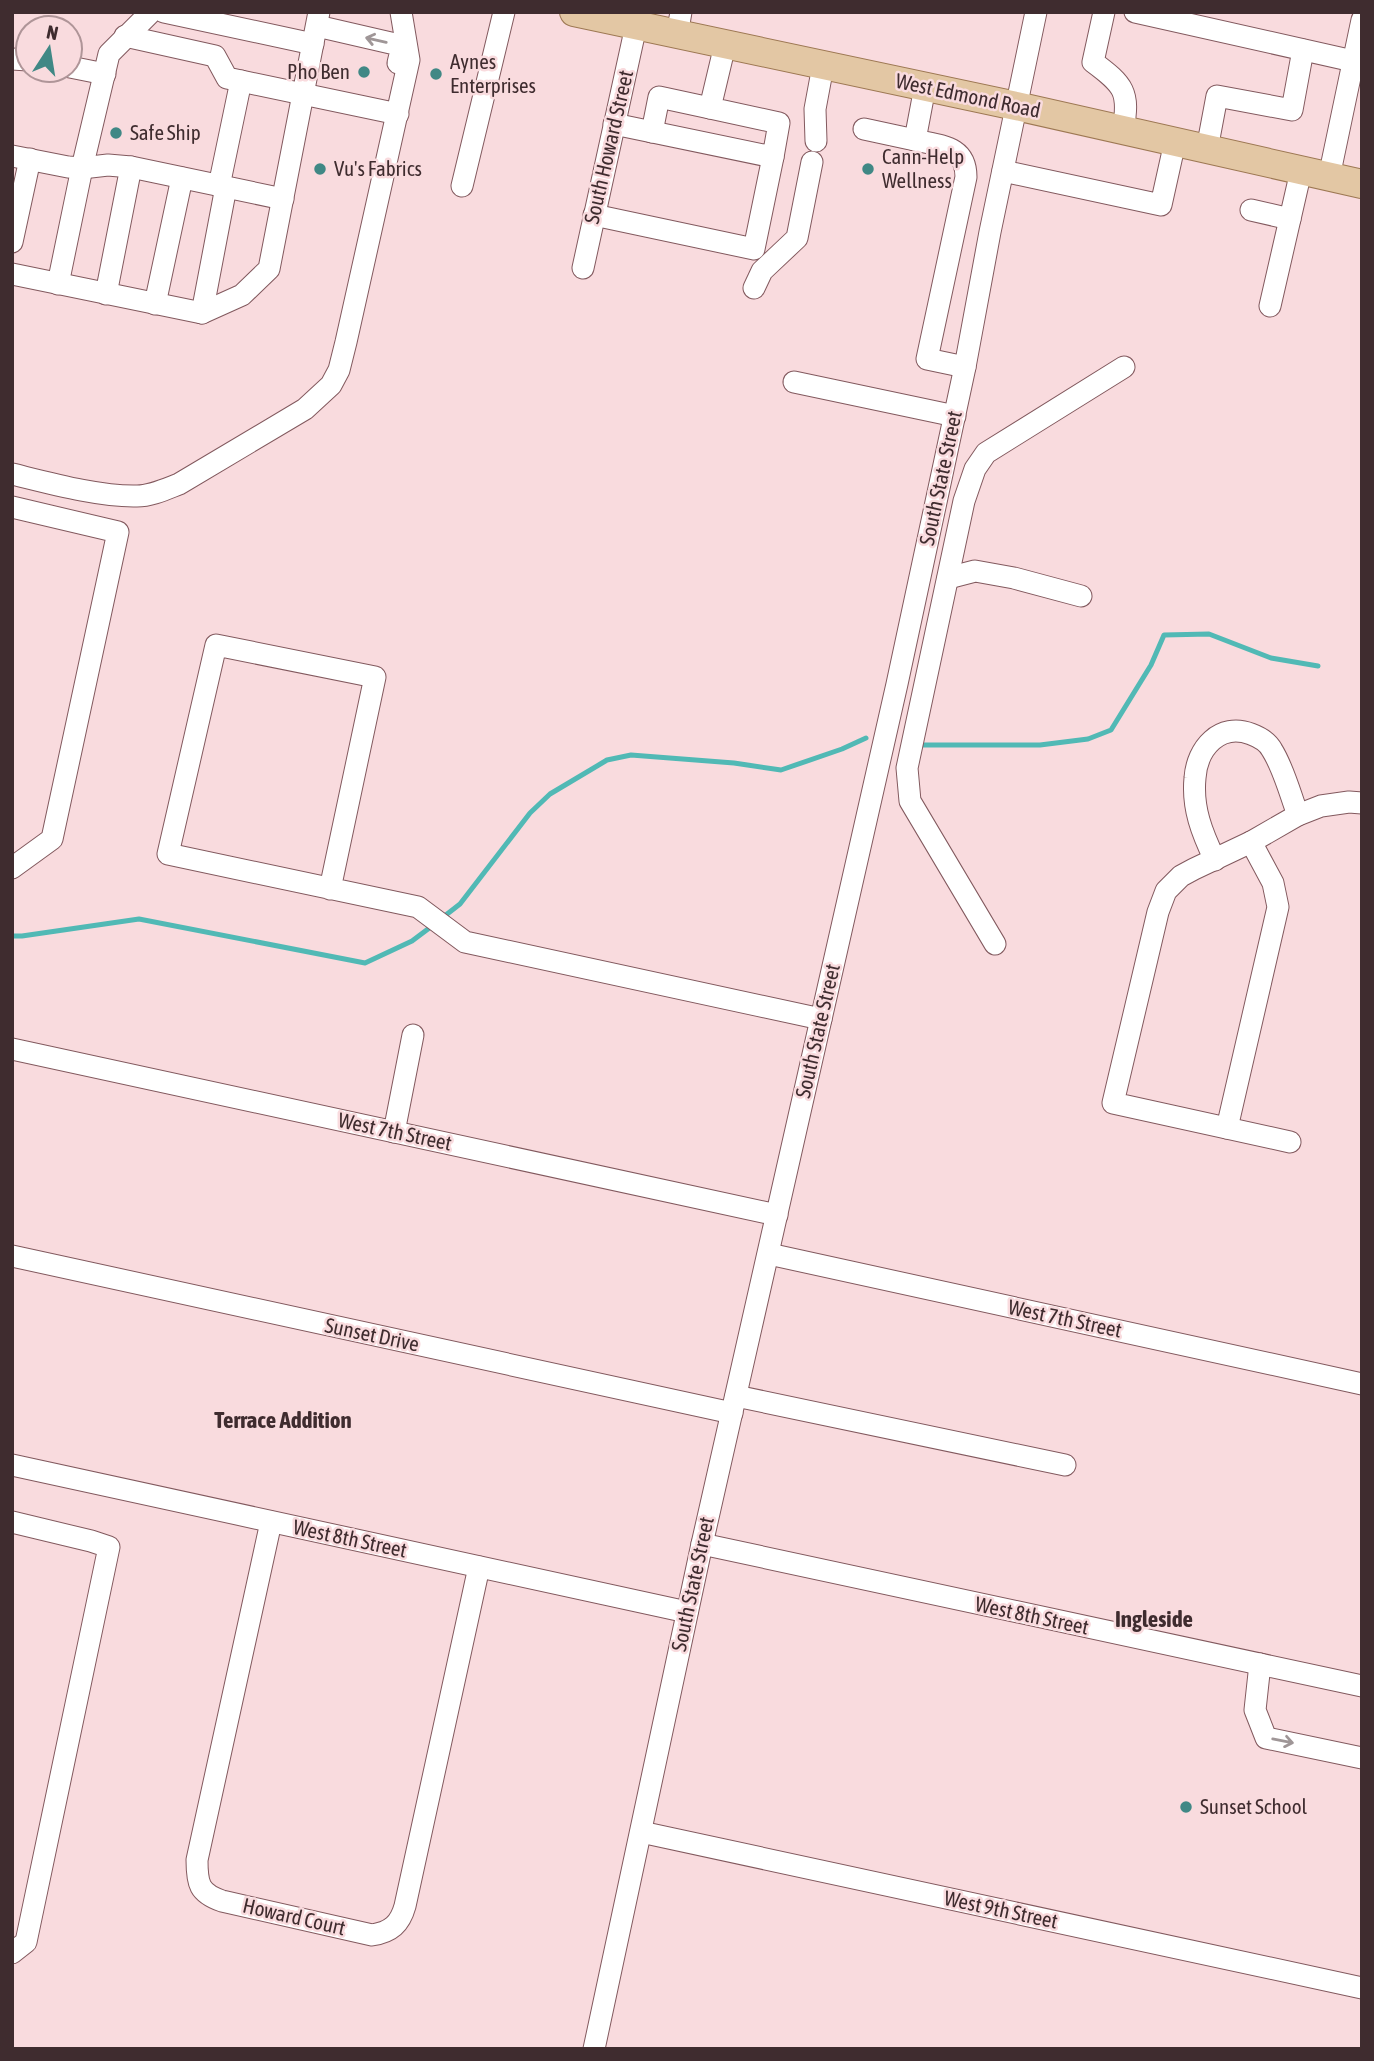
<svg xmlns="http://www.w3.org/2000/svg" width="1374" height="2061" viewBox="0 0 1374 2061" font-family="'Asap Condensed',sans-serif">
<rect width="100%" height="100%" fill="#f9dbde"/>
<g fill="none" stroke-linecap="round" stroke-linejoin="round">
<g stroke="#51b9b5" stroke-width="5">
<path d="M923,745H1040L1088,739L1111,730L1151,665L1164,635L1209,634L1271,658L1318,666"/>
<path d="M442,918L460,904L530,813L550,794L607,760L631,755L734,763L781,770L842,749L866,738"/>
<path d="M12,936H22L139,919L365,963L412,941L432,926"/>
</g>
<g stroke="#82595e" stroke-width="23">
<g id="minor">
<path d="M164,12L313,44"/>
<path d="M1104,12L1093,62C1124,85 1130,92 1123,130"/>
<path d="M1135,12L1353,61"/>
<path d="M317,26L395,44L401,50L398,63"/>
<path d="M677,35L681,12"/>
<path d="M125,36L215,56L227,78L241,81"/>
<path d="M12,59L28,60"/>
<path d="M70,67L105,74"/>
<path d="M925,87L915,140C940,146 966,145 966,177L927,359L965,367"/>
<path d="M614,124L773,157L779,123L710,108L725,45"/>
<path d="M864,129L915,140"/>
<path d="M652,132L659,97L710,108"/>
<path d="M816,141L815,109L823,66"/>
<path d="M1207,149L1217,96L1292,110L1303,50"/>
<path d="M12,156L68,167L82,168L108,165L131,167L283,199"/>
<path d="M1003,171L1161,205L1175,142"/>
<path d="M1329,177L1362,20"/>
<path d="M219,186L241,81L398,114"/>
<path d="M462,186L504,12"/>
<path d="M1251,210L1290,219"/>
<path d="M594,215L754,249L773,157"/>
<path d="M12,242L30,159"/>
<path d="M583,268L636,26"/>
<path d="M12,274L202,313L242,295L269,269L319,12"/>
<path d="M58,284L82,168L109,54L151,12"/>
<path d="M754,288L762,271L797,238L812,162"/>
<path d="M106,294L131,167"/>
<path d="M155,304L182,178"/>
<path d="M1270,306L1301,171"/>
<path d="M202,313L226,187"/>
<path d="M794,382L955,416"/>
<path d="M12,474C49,483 100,497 137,496C151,496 166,489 179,484L305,409L331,385L339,370L346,342L409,60L401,12"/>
<path d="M12,507L118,532L52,839L12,868"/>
<path d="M948,578L975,571L1014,578L1081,596"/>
<path d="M1215,860C1202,833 1192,808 1195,778C1197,748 1220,722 1251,734C1259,737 1268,742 1272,750C1284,769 1290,794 1298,815"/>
<path d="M330,889L375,677L216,645L168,854L418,907L465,942L821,1019"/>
<path d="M995,944L910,801L907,768L964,501L975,469L986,453L1124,367"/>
<path d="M12,1049L777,1215"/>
<path d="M1227,1128L1278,907L1273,883L1251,842"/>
<path d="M394,1132L413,1035"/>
<path d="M1290,1142L1113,1103L1158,912L1166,891L1181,876L1194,869L1251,842L1298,815L1321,806L1349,802L1362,803"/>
<path d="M769,1254L1362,1384"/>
<path d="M12,1256L732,1413"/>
<path d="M736,1396L1065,1465"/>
<path d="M12,1465L687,1612"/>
<path d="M12,1522L91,1541L109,1547L26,1942L12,1953"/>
<path d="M271,1522L197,1860C197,1884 199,1893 222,1901L372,1935C391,1932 400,1924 405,1906L479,1567"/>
<path d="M702,1544L1362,1686"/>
<path d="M1260,1664L1255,1710L1266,1738L1362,1758"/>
<path d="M641,1832L1362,1988"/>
<path d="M594,2049L702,1544L897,684L965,367L990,232L1036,12"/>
</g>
</g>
<g stroke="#9d7853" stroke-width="30">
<path id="major" d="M574,12L1016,106L1362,184"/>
</g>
<use href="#minor" stroke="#fff" stroke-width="21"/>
<use href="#major" stroke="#e3c7a4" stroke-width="28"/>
</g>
<defs><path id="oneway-shaft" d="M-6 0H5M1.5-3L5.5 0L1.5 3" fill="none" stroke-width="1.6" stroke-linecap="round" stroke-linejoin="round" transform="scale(1.75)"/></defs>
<g stroke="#9f9697">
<use href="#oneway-shaft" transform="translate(376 40) rotate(-167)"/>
<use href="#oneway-shaft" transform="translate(1283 1741) rotate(11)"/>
</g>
<g fill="#408885" stroke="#f9dbde" stroke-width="2.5">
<circle cx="364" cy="72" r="7"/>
<circle cx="436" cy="74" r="7"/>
<circle cx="116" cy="133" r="7"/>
<circle cx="320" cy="169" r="7"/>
<circle cx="868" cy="169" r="7"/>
<circle cx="1186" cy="1807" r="7"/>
</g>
<g text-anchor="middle" stroke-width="5" stroke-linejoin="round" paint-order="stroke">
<g font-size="21" fill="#3f2c2f" stroke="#f9dbde" text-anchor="start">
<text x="450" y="69">Aynes<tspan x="450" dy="24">Enterprises</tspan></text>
<text x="350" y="79" text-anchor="end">Pho Ben</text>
<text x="130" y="140">Safe Ship</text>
<text x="882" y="164">Cann-Help<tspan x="882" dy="24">Wellness</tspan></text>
<text x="334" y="176">Vu's Fabrics</text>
<text x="1200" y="1814">Sunset School</text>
</g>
<g font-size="21" fill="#3f2c2f" stroke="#f9dbde">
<text transform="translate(968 96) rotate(12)" y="7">West Edmond Road</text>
<text transform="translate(609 147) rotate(-77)" y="7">South Howard Street</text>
<text transform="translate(941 478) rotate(-78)" y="7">South State Street</text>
<text transform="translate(818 1031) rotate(-77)" y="7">South State Street</text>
<text transform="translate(395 1132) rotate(12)" y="7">West 7th Street</text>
<text transform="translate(1065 1319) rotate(12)" y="7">West 7th Street</text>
<text transform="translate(372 1335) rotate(12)" y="7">Sunset Drive</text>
<text transform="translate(350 1539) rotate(12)" y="7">West 8th Street</text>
<text transform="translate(693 1584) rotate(-78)" y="7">South State Street</text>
<text transform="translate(1032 1616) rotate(12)" y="7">West 8th Street</text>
<text transform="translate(1001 1910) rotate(12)" y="7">West 9th Street</text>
<text transform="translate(294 1917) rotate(13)" y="7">Howard Court</text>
</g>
<g font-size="23" font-weight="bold" fill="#3f2c2f" stroke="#f9dbde">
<text x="283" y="1428">Terrace Addition</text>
<text x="1154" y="1627">Ingleside</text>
</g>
</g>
<rect width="1374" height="2061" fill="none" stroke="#3f2c2f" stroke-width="28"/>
<g transform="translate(49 49) rotate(12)"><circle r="33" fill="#f9dbde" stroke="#af9598" stroke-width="2"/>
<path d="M0-5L12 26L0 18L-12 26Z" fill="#408885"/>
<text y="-10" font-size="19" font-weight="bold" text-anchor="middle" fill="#3f2c2f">N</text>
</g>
</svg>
